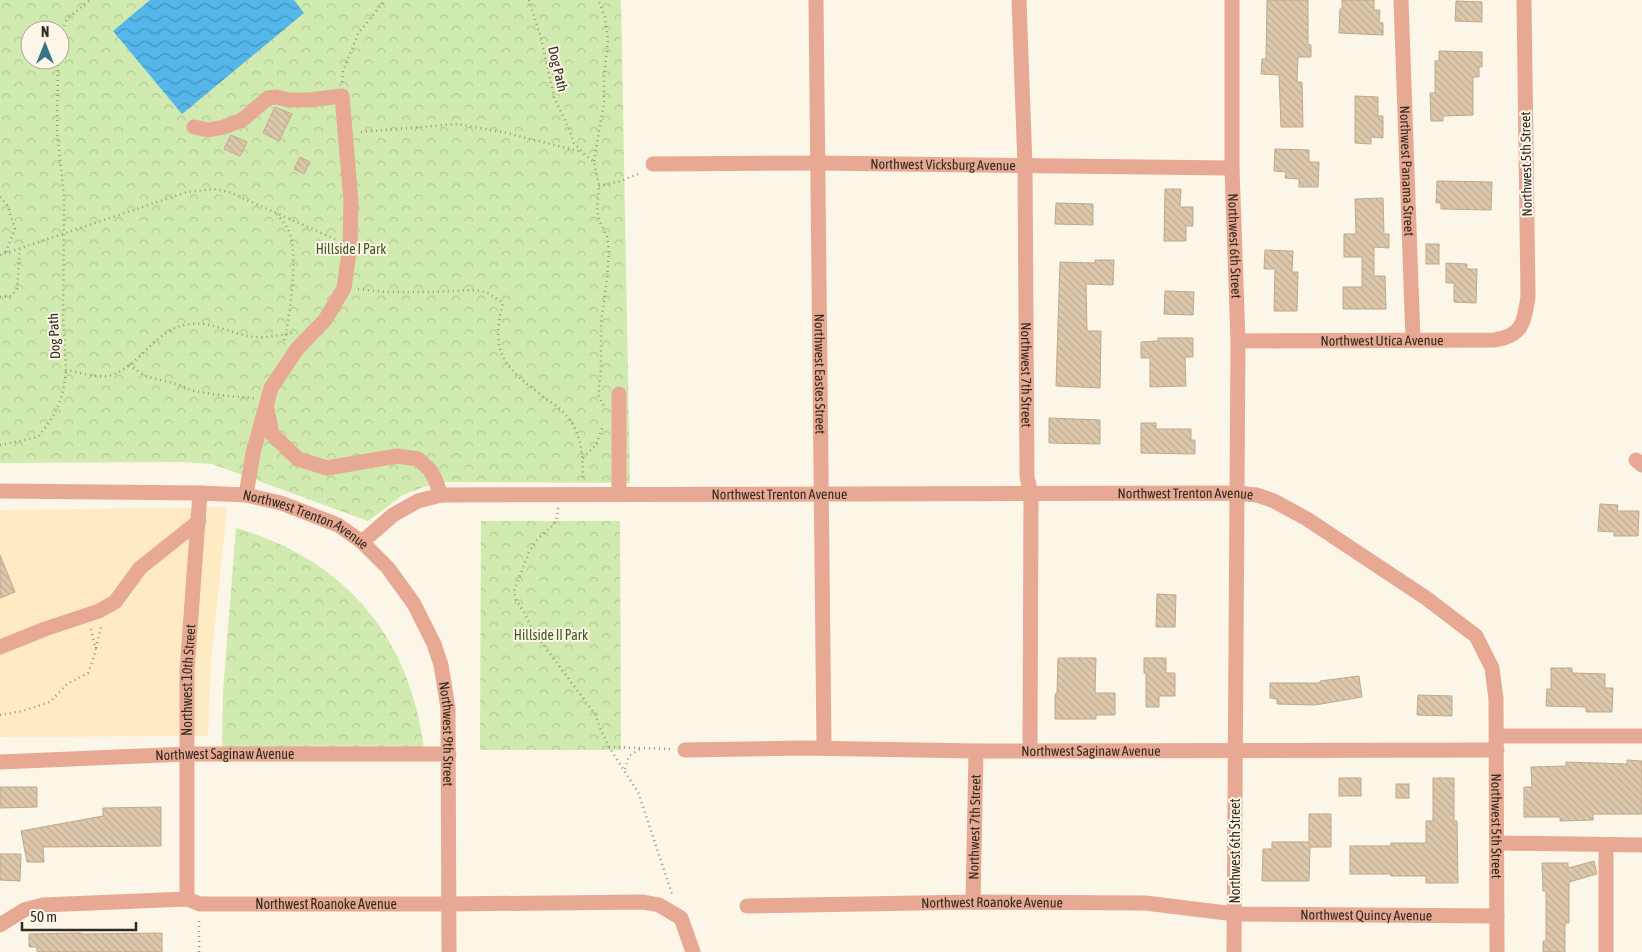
<svg xmlns="http://www.w3.org/2000/svg" width="1642" height="952" viewBox="0 0 1642 952" font-family="'Asap Condensed',sans-serif">
<defs>
<pattern id="forest-crowns" width="20" height="18" patternUnits="userSpaceOnUse" patternTransform="scale(1.25)"><rect width="20" height="18" fill="#d1eab0"/><path d="M2 6a3 3 0 1 1 6 0M12 15a3 3 0 1 1 6 0" fill="none" stroke="#b4c997"/></pattern>
<pattern id="water-waves" width="16" height="10" patternUnits="userSpaceOnUse" patternTransform="scale(1.25)"><rect width="16" height="10" fill="#54b6e9"/><path d="M0 5q4-4 8 0t8 0" fill="none" stroke="#4694bc"/></pattern>
<pattern id="building-back-hatch" width="6" height="6" patternUnits="userSpaceOnUse" patternTransform="scale(1.25)"><rect width="6" height="6" fill="#dec8ac"/><path d="M-1 5l2 2M0 0l6 6M5-1l2 2" fill="none" stroke="#bfac94"/></pattern>
</defs>
<rect width="100%" height="100%" fill="#fcf6e9"/>
<path fill="#feebc4" d="M227,507L211,664L208,736L0,737V510Z"/>
<g fill="url(#forest-crowns)" fill-rule="evenodd">
<path d="M0,0H621L630,483L445,482L424,487L403,495L368,521L212,464L182,462L0,463ZM30,30H60V60H30Z"/>
<path d="M481,521H620L621,750H480Z"/>
<path d="M236,528C346,560 410,637 424,750H222L223,691Z"/>
</g>
<path fill="url(#water-waves)" d="M150,0H294L304,13L182,114L113,31Z"/>
<g fill="url(#building-back-hatch)" stroke="#bea98d">
<path d="M1267,0H1308V44L1311,45V57H1298L1297,82H1302L1303,127H1281L1279,75L1261,74L1262,59H1266Z"/>
<path d="M1342,0H1374V10H1380L1379,22L1383,23V35L1339,33L1340,9H1342Z"/>
<path d="M1456,1L1482,2V22L1455,21Z"/>
<path d="M1439,51L1482,52V67H1479V77H1473V115L1443,116V121H1431L1430,93H1435V61H1439Z"/>
<path d="M1355,96L1378,97V116H1383V138L1371,137V144L1355,143Z"/>
<path d="M275,107L292,114L279,141L263,133Z"/>
<path d="M231,135L247,142L240,156L224,149Z"/>
<path d="M1275,149L1309,150V162H1319L1318,187H1299V179L1285,178L1286,172L1274,171Z"/>
<path d="M300,157L310,162L304,174L294,169Z"/>
<path d="M1437,181L1492,182L1491,210L1441,209V203H1436Z"/>
<path d="M1165,189H1181L1180,207H1193V226H1186V241H1164Z"/>
<path d="M1383,198L1384,234H1389V248L1374,247V276H1385L1386,309H1343V287H1362V257H1344V234H1356L1355,199Z"/>
<path d="M1056,203L1093,204V225L1055,224Z"/>
<rect x="1426" y="244" width="13" height="20"/>
<path d="M1265,250L1293,251L1292,272H1298L1297,311H1274L1275,269H1264Z"/>
<path d="M1095,260H1114L1113,285L1086,284L1087,331H1101L1100,388L1056,386L1060,262L1095,263Z"/>
<path d="M1446,263L1467,264V269H1477L1476,303L1454,302V283H1446Z"/>
<path d="M1165,291L1194,292L1193,315L1164,314Z"/>
<path d="M1158,338H1193V357H1185L1186,386L1150,387V358H1141V342L1158,341Z"/>
<path d="M1049,418L1100,420V444L1049,443Z"/>
<path d="M1141,423H1156V429H1191V440H1195V454L1141,453Z"/>
<path d="M1600,504L1618,505L1617,511H1639L1638,536H1614V532L1598,531Z"/>
<path d="M0,555L15,592L0,598Z"/>
<path d="M1157,594L1176,595L1175,627H1156Z"/>
<path d="M1058,658H1096L1095,693H1115V715H1096V719H1055V694H1057Z"/>
<path d="M1144,658H1166V673H1175V696H1159V707H1146V673H1144Z"/>
<path d="M1551,668H1572V673L1605,674V688H1613L1612,712H1586V707L1546,706L1547,689H1551Z"/>
<path d="M1359,676L1362,697L1315,705L1277,704V699L1270,698V683H1320V681Z"/>
<path d="M1418,695L1452,696V716L1417,715Z"/>
<path d="M1627,760L1642,761V814H1593V820L1560,821V817H1524V787H1532L1531,767L1566,766V762L1627,764Z"/>
<rect x="1339" y="778" width="22" height="18"/>
<path d="M1433,778H1454V821H1457L1458,883H1426V876H1391V874H1350V846H1391V843H1426V821H1433Z"/>
<rect x="1396" y="784" width="13" height="14"/>
<path d="M0,787H37V807L0,808Z"/>
<path d="M161,807V846L43,847L44,862H27L21,831L103,816V808Z"/>
<path d="M1309,814H1331V847H1310L1309,881H1262L1263,849H1272V842H1309Z"/>
<path d="M0,854H21L20,881L0,880Z"/>
<path d="M1594,861L1597,874L1569,882V923H1565V952H1543V941H1546V891H1543L1542,863H1568V868Z"/>
<path d="M81,933V934L162,933V952H37V947H29V934Z"/>
</g>
<g fill="none" stroke-linecap="round" stroke-linejoin="round">
<g stroke="#999386" stroke-width="2.5" stroke-dasharray="1 4" stroke-linecap="butt">
<path d="M529,0L541,38L554,97L569,129L574,143L583,153L594,162L599,186L597,210L599,220L607,236L609,251L607,279L601,322V369L599,387V396L604,406"/>
<path d="M60,35L67,19L90,0"/>
<path d="M58,60L57,132L64,196L63,316L66,370C77,372 98,378 108,376C139,368 153,332 184,325C209,319 230,334 254,337C266,338 281,335 292,333"/>
<path d="M342,82L343,71L358,34L385,0"/>
<path d="M361,132L457,124L507,133L582,152"/>
<path d="M594,161L604,102V75L608,40L605,17L598,0"/>
<path d="M599,186L621,181L640,173"/>
<path d="M0,197L7,205L15,229L5,254"/>
<path d="M277,214C282,220 289,229 291,237C297,258 290,318 284,341"/>
<path d="M0,255L187,192L213,189L229,192L335,239"/>
<path d="M358,289L384,292H431L476,290L488,293L503,303C489,355 506,368 545,398C552,403 560,408 566,415C582,433 583,457 583,480"/>
<path d="M0,297L11,296L17,289L20,249"/>
<path d="M129,365L145,376L177,384L194,391L226,396L254,398"/>
<path d="M0,445L38,437C57,413 63,401 66,370"/>
<path d="M583,458L596,445L603,426"/>
<path d="M558,508L556,522L536,541L529,552L514,591L516,600L524,612L533,631L595,714L600,728L609,747L638,792L672,894"/>
<path d="M96,648L101,627"/>
<path d="M0,715L22,711L50,702L67,684L88,673L96,650L91,629"/>
<path d="M609,747L671,749"/>
<path d="M625,769L629,756L640,749"/>
<path d="M199,952V918"/>
</g>
<g stroke="#e7a993" stroke-width="15">
<path id="s1" d="M816,0L824,748"/>
<path id="s2" d="M1019,0L1025,166L1027,477L1031,493L1030,750"/>
<path id="s3" d="M1232,0V168L1238,341L1234,952"/>
<path id="s4" d="M1401,1L1413,340"/>
<path d="M194,127L208,130L224,127L242,120L268,98L276,97L289,100H309L342,96L351,201L350,246L344,288L325,320L297,349L271,388L253,453L246,495"/>
<path id="s5" d="M653,164L817,163L1232,168"/>
<path id="s6" d="M1238,341L1494,340C1523,336 1524,322 1528,297L1524,0"/>
<path d="M267,409L272,434L298,459L327,468L397,456L418,459L430,470L435,479L441,495"/>
<path d="M1636,460L1642,465"/>
<path id="s7" d="M0,491L200,493L246,495L281,503L338,525L362,542L388,568L414,604L434,644L441,665L448,708L449,952"/>
<path d="M619,494V394"/>
<path id="s8" d="M362,542L393,515L418,501L441,495L1237,493L1257,495L1274,501L1307,519L1426,598L1476,636L1492,668L1496,699L1497,952"/>
<path d="M0,647L45,629L99,611L115,602L140,568L199,521"/>
<path d="M1497,736H1642"/>
<path id="s9" d="M685,750L803,748L976,751L1497,750"/>
<path id="s10" d="M0,762L187,754H449"/>
<path d="M1497,843L1642,845"/>
<path id="s11" d="M187,899V671L200,493"/>
<path id="s12" d="M973,902L976,751"/>
<path id="s13" d="M747,906L973,902L1145,903L1235,914L1497,916"/>
<path id="s14" d="M0,925L24,910L43,905L187,899L200,904H448L643,902L659,905L681,918L693,952"/>
<path d="M1606,952V845"/>
</g>
</g>
<g text-anchor="middle" stroke-width="4" stroke-linejoin="round" paint-order="stroke">
<g font-size="14" fill="#322c20" stroke="#fcf6e9">
<text transform="translate(558 69) rotate(77)" y="5">Dog Path</text>
<text transform="translate(1526 164) rotate(-91)" y="5">Northwest 5th Street</text>
<text dy="5" stroke="none"><textPath href="#s5" startOffset="290">Northwest Vicksburg Avenue</textPath></text>
<text dy="5" stroke="none"><textPath href="#s4" startOffset="170">Northwest Panama Street</textPath></text>
<text dy="5" stroke="none"><textPath href="#s3" startOffset="246">Northwest 6th Street</textPath></text>
<text transform="translate(54 336) rotate(-93)" y="5">Dog Path</text>
<text dy="5" stroke="none"><textPath href="#s6" startOffset="144">Northwest Utica Avenue</textPath></text>
<text dy="5" stroke="none"><textPath href="#s1" startOffset="374">Northwest Eastes Street</textPath></text>
<text dy="5" stroke="none"><textPath href="#s2" startOffset="375">Northwest 7th Street</textPath></text>
<text dy="5" stroke="none"><textPath href="#s8" startOffset="432">Northwest Trenton Avenue</textPath></text>
<text dy="5" stroke="none"><textPath href="#s8" startOffset="838">Northwest Trenton Avenue</textPath></text>
<text dy="5" stroke="none"><textPath href="#s7" startOffset="311">Northwest Trenton Avenue</textPath></text>
<text dy="5" stroke="none"><textPath href="#s11" startOffset="219">Northwest 10th Street</textPath></text>
<text dy="5" stroke="none"><textPath href="#s7" startOffset="590">Northwest 9th Street</textPath></text>
<text dy="5" stroke="none"><textPath href="#s9" startOffset="406">Northwest Saginaw Avenue</textPath></text>
<text dy="5" stroke="none"><textPath href="#s10" startOffset="225">Northwest Saginaw Avenue</textPath></text>
<text dy="5" stroke="none"><textPath href="#s8" startOffset="1365">Northwest 5th Street</textPath></text>
<text dy="5" stroke="none"><textPath href="#s12" startOffset="75">Northwest 7th Street</textPath></text>
<text transform="translate(1235 851) rotate(-90)" y="5">Northwest 6th Street</text>
<text dy="5" stroke="none"><textPath href="#s13" startOffset="245">Northwest Roanoke Avenue</textPath></text>
<text dy="5" stroke="none"><textPath href="#s14" startOffset="332">Northwest Roanoke Avenue</textPath></text>
<text dy="5" stroke="none"><textPath href="#s13" startOffset="620">Northwest Quincy Avenue</textPath></text>
</g>
<g font-size="14" fill="#43591e" stroke="#fcf6e9">
<text x="351" y="254">Hillside I Park</text>
<text x="551" y="640">Hillside II Park</text>
</g>
</g>
<g transform="translate(45 45)"><circle r="24" fill="#fcf6e9" stroke="#aba599"/>
<path d="M0-4L9 19L0 12L-9 19Z" fill="#347688"/>
<text y="-8" font-size="14" font-weight="bold" text-anchor="middle" fill="#322c20">N</text>
</g>
<path d="M22 922v8h114v-8" fill="none" stroke="#322c20" stroke-width="2.5"/>
<text x="30" y="922" font-size="15" fill="#322c20" stroke="#fcf6e9" stroke-width="4" paint-order="stroke">50 m</text>
</svg>
